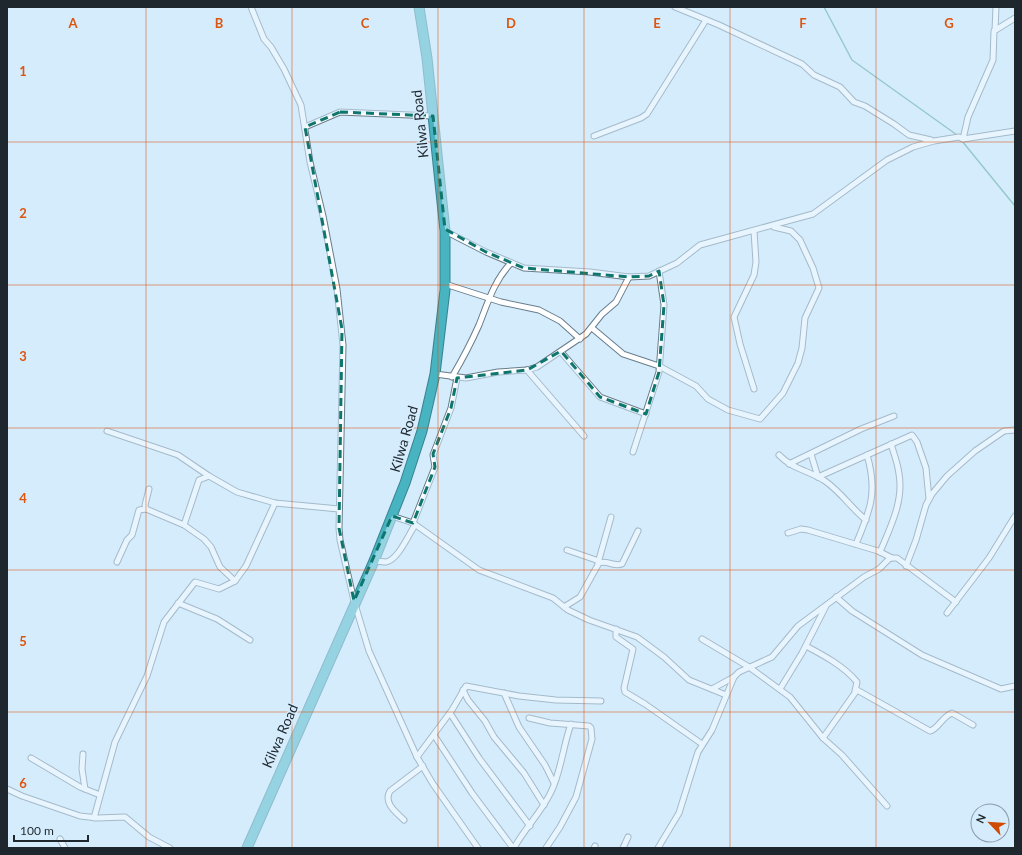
<svg xmlns="http://www.w3.org/2000/svg" width="1022" height="855" viewBox="0 0 1022 855" font-family="Lato,sans-serif">
<rect width="100%" height="100%" fill="#d5ecfd"/>
<g fill="none" stroke-linecap="round" stroke-linejoin="round">
<g stroke="#4a9e8d" stroke-width="1.5">
<path d="M824,7L852,60L957,135"/>
<path d="M962,141L1015,206"/>
</g>
<g stroke="#687d8c" stroke-width="7">
<g id="street">
<path d="M251,7L264,39L271,47L284,69L301,105L310,162L323,216L337,289L343,345L339,528L340,540L354,601L369,651L417,757L433,784L478,848"/>
<path d="M675,7L719,25L802,64L814,75L840,87L854,102L865,106L894,124L909,135L931,140"/>
<path d="M995,30L996,7"/>
<path d="M305,127L340,112L433,116"/>
<path d="M594,136L641,118L647,114L706,20"/>
<path d="M963,139L968,117L993,60L994,31L1015,18"/>
<path d="M445,231L486,252L524,268L590,272L629,277L649,276L677,263L700,245L813,214L887,160L913,147L934,141L959,137L963,139L1015,131"/>
<path d="M754,231L756,262L754,275L734,317L740,344L754,389"/>
<path d="M445,284L501,302L539,310L560,321L580,339"/>
<path d="M592,328L623,354L659,366L696,386L708,399L728,410L760,419L783,393L798,363L802,348L805,318L819,288L813,268L800,240L791,231L774,227"/>
<path d="M561,352L600,397L646,414"/>
<path d="M527,370L584,436"/>
<path d="M435,374L466,378L498,372L527,370L537,367L586,334L602,314L616,302L629,277"/>
<path d="M452,377C462,360 471,343 479,325C488,302 494,281 511,263"/>
<path d="M107,431L178,455L209,476L237,492L275,503L339,509"/>
<path d="M633,452L659,372L664,305L659,271"/>
<path d="M811,454L818,477"/>
<path d="M779,455C792,469 810,471 825,481C841,492 851,508 866,520"/>
<path d="M789,464L861,429L894,416"/>
<path d="M818,477L912,435L917,442L926,468L929,499"/>
<path d="M149,489L145,505L146,509L184,525L204,539L211,547L220,567L235,581"/>
<path d="M392,516L413,523L479,570L553,598L568,610L589,620L637,637L664,657L689,680L726,695"/>
<path d="M413,523L435,467L433,455L451,408L457,378"/>
<path d="M184,525L199,480L209,476"/>
<path d="M788,533L801,529L808,530L878,551L892,558"/>
<path d="M856,544C870,511 878,492 867,455"/>
<path d="M567,550L599,561"/>
<path d="M880,552C890,528 904,501 899,474C898,464 894,454 891,444"/>
<path d="M374,561C377,561 383,562 386,562C398,560 409,534 415,525"/>
<path d="M117,562L127,540L132,535L139,510L146,509"/>
<path d="M598,563L611,517"/>
<path d="M906,566L916,540L926,505L932,494L947,476L975,451L1004,431L1015,430"/>
<path d="M836,597L852,611L922,655L1001,689L1015,686"/>
<path d="M178,603L217,619L250,640"/>
<path d="M564,607L580,597L599,563C607,560 614,567 622,564L638,531"/>
<path d="M947,613L989,558L1015,516"/>
<path d="M616,629V637L633,649L624,688L625,692L645,704L702,744"/>
<path d="M702,639L749,667L790,697L823,738L842,755L887,806"/>
<path d="M806,646C823,655 844,666 857,682L855,691"/>
<path d="M712,689L734,677"/>
<path d="M780,689L802,653L826,606"/>
<path d="M463,690L468,700L485,721L494,737L524,773L544,805"/>
<path d="M504,693L519,727L545,765L554,783"/>
<path d="M450,713L479,758L530,826"/>
<path d="M529,718L550,723L589,726L591,728L592,739L576,797L560,827L546,848"/>
<path d="M434,735L472,793L513,848"/>
<path d="M823,738L857,690L930,731C938,729 942,717 952,713L973,725"/>
<path d="M83,754L82,769L85,789"/>
<path d="M417,757L452,710L466,686L519,696L556,700L601,701"/>
<path d="M31,758L80,787L100,795"/>
<path d="M7,789L22,796L80,816L98,818L125,817L149,837L170,848"/>
<path d="M94,818L115,742L147,676L164,622L195,582L219,589L235,581L246,566L275,503"/>
<path d="M404,820C396,812 383,803 390,791L423,766"/>
<path d="M60,839L65,848"/>
<path d="M514,848C524,829 541,813 551,792C561,772 563,746 571,724"/>
<path d="M594,848L595,846"/>
<path d="M623,848L628,837"/>
<path d="M658,848L679,813L698,752L712,730L734,677L739,672L772,657L798,626L864,577L879,569L890,558H897L956,602"/>
</g>
</g>
<g stroke="#39828d" stroke-width="11">
<path id="highway" d="M247,848L374,561L405,483L422,431L435,374L445,290V231L427,58L419,7"/>
</g>
<use href="#street" stroke="#fff" stroke-width="5"/>
<use href="#highway" stroke="#48b3c1" stroke-width="9"/>
</g>
<path d="M0 0H1022V855H0ZM340,112L433,116L445,229L486,252L524,268L629,277L649,276L659,271L664,305L659,372L646,414L600,397L561,351L527,370L457,378L451,408L433,454L435,467L413,523L392,516L354,601L339,528L342,329L305,127Z" fill="#d5ecfd" fill-opacity=".55" fill-rule="evenodd"/>
<path fill="none" stroke="#0f766e" stroke-width="3" stroke-dasharray="8 5" stroke-linejoin="round" d="M340,112L433,116L445,229L486,252L524,268L629,277L649,276L659,271L664,305L659,372L646,414L600,397L561,351L527,370L457,378L451,408L433,454L435,467L413,523L392,516L354,601L339,528L342,329L305,127Z"/>
<path fill="none" stroke="#de560e" stroke-width="1" stroke-opacity="0.55" d="M146,7V848M292,7V848M438,7V848M584,7V848M730,7V848M876,7V848M7,142H1015M7,285H1015M7,428H1015M7,570H1015M7,712H1015"/>
<g text-anchor="middle" stroke-width="3" stroke-linejoin="round" paint-order="stroke">
<g font-size="14" fill="#1e272d" stroke="#d5ecfd">
<text transform="translate(420 124) rotate(-96)" y="5">Kilwa Road</text>
<text transform="translate(404 439) rotate(-74)" y="5">Kilwa Road</text>
<text transform="translate(280 736) rotate(-66)" y="5">Kilwa Road</text>
</g>
</g>
<g font-size="13" text-anchor="middle" font-weight="bold" fill="#de560e" stroke="#d5ecfd" stroke-width="3" stroke-linejoin="round" paint-order="stroke">
<text x="73" y="28">A</text>
<text x="219" y="28">B</text>
<text x="365" y="28">C</text>
<text x="511" y="28">D</text>
<text x="657" y="28">E</text>
<text x="803" y="28">F</text>
<text x="949" y="28">G</text>
<text x="23" y="76">1</text>
<text x="23" y="218">2</text>
<text x="23" y="361">3</text>
<text x="23" y="503">4</text>
<text x="23" y="646">5</text>
<text x="23" y="788">6</text>
</g>
<rect width="1022" height="855" fill="none" stroke="#1e272d" stroke-width="16"/>
<g transform="translate(990 823) rotate(295)"><circle r="19" fill="#d5ecfd" stroke="#8c9daa"/>
<path d="M0-3L7 15L0 10L-7 15Z" fill="#cf4b02"/>
<text y="-6" font-size="11" font-weight="bold" text-anchor="middle" fill="#1e272d">N</text>
</g>
<path d="M14 835v6h74v-6" fill="none" stroke="#1e272d" stroke-width="2"/>
<text x="20" y="835" font-size="12" fill="#1e272d" stroke="#d5ecfd" stroke-width="3" paint-order="stroke">100 m</text>
</svg>
